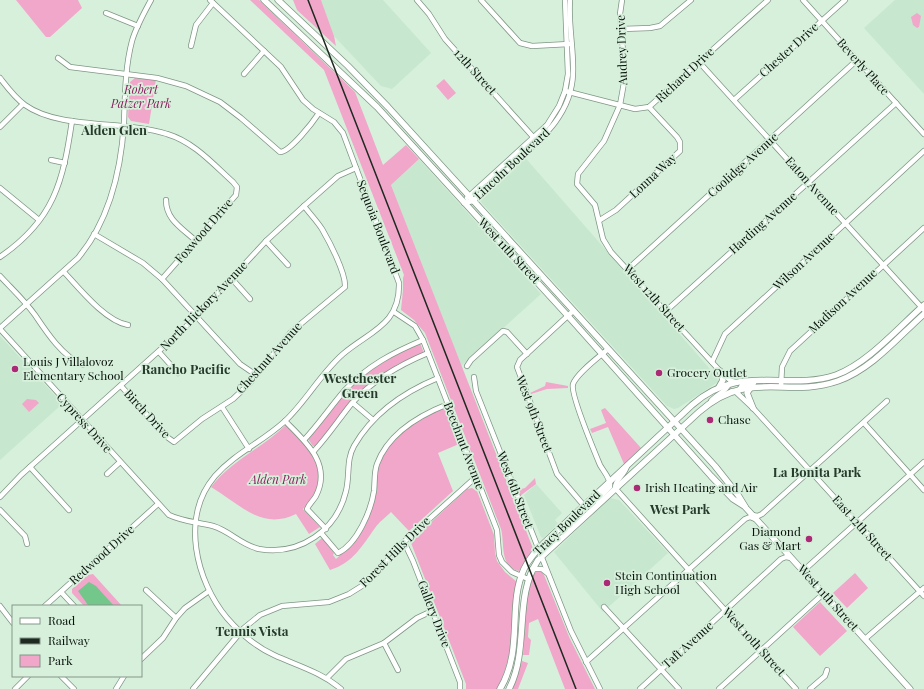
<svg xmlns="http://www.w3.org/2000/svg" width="924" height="689" viewBox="0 0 924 689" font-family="'Playfair Display',serif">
<rect width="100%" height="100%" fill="#d7f0dc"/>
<g fill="#c7e7ce">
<path d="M321,0H383L431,53L392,89L381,86L334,36Z"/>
<path d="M895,0H924V94L864,28Z"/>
<path d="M522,154L717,377L718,382L678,408L674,409L667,406L479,200L511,173Z"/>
<path d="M419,159L541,294L461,366L391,185Z"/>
<path d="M0,336L61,402V405L0,460Z"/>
<path d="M536,484L562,513L555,520L558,524L543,538L541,537L524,495Z"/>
<path d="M610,498L619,500L668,553L603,612L554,552Z"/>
</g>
<g fill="#f0a7ca">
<path d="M16,0H78L82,8L50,37H46Z"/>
<path d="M250,0H259L355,92L383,165L406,145L419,159L391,185L532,546L533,549L519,571C499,567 505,543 501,529L425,333L414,320L401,310L403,290V278L404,275L324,70Z"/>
<path d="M293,0H321L334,36L336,46L297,10Z"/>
<path d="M917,13L921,16L919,27L917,28L913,25L911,17Z"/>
<path d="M135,78L156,80L149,124L131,121L128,117L130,82Z"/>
<path d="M444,79L456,93L448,100L436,86Z"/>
<path d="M420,343L424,353L398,364L369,384L315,446H313L308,439C320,426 330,411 341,397C363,372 390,357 420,343Z"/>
<path d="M546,382L568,386V388L547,389L531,394L530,393L545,386Z"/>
<path d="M27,399L36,400L39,403L29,412L22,404Z"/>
<path d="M445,407L459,444L438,453L453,491L409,531L391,512C386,517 379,522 375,528C362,546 353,563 330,570L315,544L322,538L334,553L333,555L336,559C354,543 371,518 375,494C377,483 376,471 380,461C392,435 420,418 445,407Z"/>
<path d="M605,408L641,448L624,464L608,427L592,433L590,429L606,423L601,410Z"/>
<path d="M286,425C312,451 336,476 303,509L320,527L309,534L296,514C261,531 240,504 211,487C231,461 262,448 286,425Z"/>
<path d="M535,478L536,484L520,496L518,490L525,488Z"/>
<path d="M472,488L477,491L494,535L495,553L497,561L505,572L517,582C513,618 514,657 497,689H466V684L411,543L413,539L467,489Z"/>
<path d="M537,571L542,572L544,575L570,639L595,689H565L538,619L529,623L528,637L531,640L529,655H523C525,639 524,579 537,571Z"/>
<path d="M855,573L868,588L847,608L833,593Z"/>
<path d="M93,574L122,606H84L72,593V589L88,575Z"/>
<path d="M820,602L847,631L820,656L793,627Z"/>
<path d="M522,661L528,663L518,689H512Z"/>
</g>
<path fill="#73c78b" d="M89,582L96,586L114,606L88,605L78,591Z"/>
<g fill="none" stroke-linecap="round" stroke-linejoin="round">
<g stroke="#7f9684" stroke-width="6">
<g id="minor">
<path d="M210,0L281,67L303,100L313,109L334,122L343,133L399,283C400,325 370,331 343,354C320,374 306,402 284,422C262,442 234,454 215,476C180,517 196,581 227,618C240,633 256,647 274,655C298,666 321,672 341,689"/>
<path d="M417,0L429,14L445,39L535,139"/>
<path d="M481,0L520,43L532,46L569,44"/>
<path d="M622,0L620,14L625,77L620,105L604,141L578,174L577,184L595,205L603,239L611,252L720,371L731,381L736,382"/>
<path d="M803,0L924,134"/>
<path d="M106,13L138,26"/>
<path d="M622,29L650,28L660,26L691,0"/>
<path d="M191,46L196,25L213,3"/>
<path d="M58,58L70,67L157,78L186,86L220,102L241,118L280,152C290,152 313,122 319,113"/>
<path d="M699,62L924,310"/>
<path d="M244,74L264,51"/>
<path d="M0,78C7,87 15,98 25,105C60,130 124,120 167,134C194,142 213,164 233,182L237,187L236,195L162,279"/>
<path d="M565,91L635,109L649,107L768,0"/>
<path d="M734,100L845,0"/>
<path d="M0,127L23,104"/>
<path d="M51,160L65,163"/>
<path d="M0,188L39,220"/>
<path d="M467,198L547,125L559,106L565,91L568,74L565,0"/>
<path d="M166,200C166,220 182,228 196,241"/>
<path d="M464,203L473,201C488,187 503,174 518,160C545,136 572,112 573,73C574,49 568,24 570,0"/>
<path d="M600,220L616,210L680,151V142L677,137L649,107"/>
<path d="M94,234L143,263L162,279L240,364L256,375"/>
<path d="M266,241L288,265"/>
<path d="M0,257C54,220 63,182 72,121"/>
<path d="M628,269L857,60"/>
<path d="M64,272C79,288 105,321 128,325"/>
<path d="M0,276C12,289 25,301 35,315C47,333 63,357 83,365"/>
<path d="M232,279L250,299"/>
<path d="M666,311L896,103"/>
<path d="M394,312L415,326L423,340L497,530L499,555L502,562L512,572L528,579"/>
<path d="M0,328L78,258C109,221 121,170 124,123C125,96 125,67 132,41C136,27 144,13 151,0"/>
<path d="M0,329L169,515C184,522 198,522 213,526C230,531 241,545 259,549C300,556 337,530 346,491C350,475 346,460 354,446C373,413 404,392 438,378"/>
<path d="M159,352L178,373"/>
<path d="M712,362L725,334L924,151"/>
<path d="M467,366L471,360L503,331L507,332L527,354"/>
<path d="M474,377L476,391L571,631L600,689"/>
<path d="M121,386L167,437L174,442L202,419L233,399L250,383L291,332L345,287C346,273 329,241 322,229C317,221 310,214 304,206"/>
<path d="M781,386L782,367L790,351L924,228"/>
<path d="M732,391L736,392L753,408L924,596"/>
<path d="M738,392L742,385L754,383"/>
<path d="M711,401C716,395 727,391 729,384"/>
<path d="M353,403L373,420"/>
<path d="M222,407L249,449"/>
<path d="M285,421C306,442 332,464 316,496C313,501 309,504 307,509L326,529"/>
<path d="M864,423L924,490"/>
<path d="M304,440C319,424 331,406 345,390C367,366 394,352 423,340"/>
<path d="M314,451C328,436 339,419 352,403C373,380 399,365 428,353"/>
<path d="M627,466C625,475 615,479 615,488L796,689"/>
<path d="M30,467L69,510"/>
<path d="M107,474L120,462"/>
<path d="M0,497L21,475L191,322L266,241L304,206L338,176L356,168"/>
<path d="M598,503L599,498L610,487C611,479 604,472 600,465C595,453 570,393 573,384C577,373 599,357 608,349"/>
<path d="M0,510L25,536L27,544"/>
<path d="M752,515L758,516L762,514L887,401"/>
<path d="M570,528L574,521L586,508L557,474L517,367L520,360L573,311"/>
<path d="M321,533L338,553C357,544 371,511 374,491C375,482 374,472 377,464C388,434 420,415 448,404"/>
<path d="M404,542L413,561L460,682V689"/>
<path d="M532,569H542L547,573"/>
<path d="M803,571L924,462"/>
<path d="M146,590L176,618"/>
<path d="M61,592L74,606"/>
<path d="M0,606L13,623"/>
<path d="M45,606L158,504"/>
<path d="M604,607L679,689"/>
<path d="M865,639L924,588"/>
<path d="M384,643L398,670"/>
<path d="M141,659L163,638L176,618L185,608L209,591"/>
<path d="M586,662L745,519L750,517L755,519"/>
<path d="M61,676L74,689"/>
<path d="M327,678L346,659L384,643L417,618L432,611"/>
<path d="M15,689L28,676"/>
<path d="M116,689L124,676"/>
<path d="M193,689L244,628L260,615L282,606L329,602L349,594L365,584L380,570L396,549L476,477"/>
<path d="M640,689L781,559L786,557L791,558"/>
<path d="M719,689L823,594"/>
<path d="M810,689L825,676L827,670"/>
</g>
</g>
<g stroke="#7f9684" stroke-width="7">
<g id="major">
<path d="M264,0L377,107L568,316L711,476L733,499L744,506"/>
<path d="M278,0L348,66L388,107L715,466L738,495L746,508L910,689"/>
<path d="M719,387L723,380L720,371"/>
<path d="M751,387L747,393L753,408"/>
<path d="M500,689C524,649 507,606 524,569C529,558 537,550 545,542L692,405C741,362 785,392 836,375C867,364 899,327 924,305"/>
<path d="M509,689C530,648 513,598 538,560L699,412C749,368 786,399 838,381C872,369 898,337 924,314"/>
</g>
</g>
<use href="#minor" stroke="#fff" stroke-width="4.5"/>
<use href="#major" stroke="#fff" stroke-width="5.5"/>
<path stroke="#1e2920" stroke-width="1.5" d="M308,0L576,689"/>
</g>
<g fill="#ab2975" stroke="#d7f0dc" stroke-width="1.5">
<circle cx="15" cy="369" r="4"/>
<circle cx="659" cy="373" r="4"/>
<circle cx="710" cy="420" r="4"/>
<circle cx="637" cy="488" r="4"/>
<circle cx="809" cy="539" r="4"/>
<circle cx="607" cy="583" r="4"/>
</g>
<g text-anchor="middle" stroke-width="3.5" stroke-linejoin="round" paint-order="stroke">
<g font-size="12" fill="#08110a" stroke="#d7f0dc">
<text transform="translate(622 50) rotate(-92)" y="4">Audrey Drive</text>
<text transform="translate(789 50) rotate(-42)" y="4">Chester Drive</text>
<text transform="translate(863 67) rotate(48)" y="4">Beverly Place</text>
<text transform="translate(475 72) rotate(48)" y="4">12th Street</text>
<text transform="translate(685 75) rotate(-43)" y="4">Richard Drive</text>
<text transform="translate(512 164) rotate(-43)" y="4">Lincoln Boulevard</text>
<text transform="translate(743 165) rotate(-42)" y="4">Coolidge Avenue</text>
<text transform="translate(653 176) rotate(-43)" y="4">Lonna Way</text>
<text transform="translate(812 186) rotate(48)" y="4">Eaton Avenue</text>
<text transform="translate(763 223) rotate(-42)" y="4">Harding Avenue</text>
<text transform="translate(378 227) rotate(69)" y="4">Sequoia Boulevard</text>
<text transform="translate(204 231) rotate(-49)" y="4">Foxwood Drive</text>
<text transform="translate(509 251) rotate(47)" y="4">West 11th Street</text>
<text transform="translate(804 261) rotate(-43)" y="4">Wilson Avenue</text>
<text transform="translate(654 298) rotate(48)" y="4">West 12th Street</text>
<text transform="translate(843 301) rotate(-43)" y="4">Madison Avenue</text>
<text transform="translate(204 306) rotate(-46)" y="4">North Hickory Avenue</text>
<text transform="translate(269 358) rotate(-48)" y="4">Chestnut Avenue</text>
<text transform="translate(147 414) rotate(47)" y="4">Birch Drive</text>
<text transform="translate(534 414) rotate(69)" y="4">West 9th Street</text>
<text transform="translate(84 423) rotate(48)" y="4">Cypress Drive</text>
<text transform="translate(464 446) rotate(69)" y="4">Beechnut Avenue</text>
<text transform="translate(515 490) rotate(69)" y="4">West 6th Street</text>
<text transform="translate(567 523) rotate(-44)" y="4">Tracy Boulevard</text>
<text transform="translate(862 528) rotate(48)" y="4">East 12th Street</text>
<text transform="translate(395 552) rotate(-45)" y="4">Forest Hills Drive</text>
<text transform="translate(102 555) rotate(-42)" y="4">Redwood Drive</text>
<text transform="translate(828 598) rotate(48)" y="4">West 11th Street</text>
<text transform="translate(434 614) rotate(69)" y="4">Gallery Drive</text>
<text transform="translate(754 642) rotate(48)" y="4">West 10th Street</text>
<text transform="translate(688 645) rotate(-42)" y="4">Taft Avenue</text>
</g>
<g font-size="12" font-style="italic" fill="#89225d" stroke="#d7f0dc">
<text x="141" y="94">Robert<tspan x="141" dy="14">Patzer Park</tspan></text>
<text x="278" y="484">Alden Park</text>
</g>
<g font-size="12" fill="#08110a" stroke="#d7f0dc" text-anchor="start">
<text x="23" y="366">Louis J Villalovoz<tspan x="23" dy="14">Elementary School</tspan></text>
<text x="667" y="377">Grocery Outlet</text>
<text x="718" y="424">Chase</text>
<text x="645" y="492">Irish Heating and Air</text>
<text x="801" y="536" text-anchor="end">Diamond<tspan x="801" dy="14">Gas &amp; Mart</tspan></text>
<text x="615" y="580">Stein Continuation<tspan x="615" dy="14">High School</tspan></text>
</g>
<g font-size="13" font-weight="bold" fill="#273b2c" stroke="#d7f0dc">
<text x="114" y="135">Alden Glen</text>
<text x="186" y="374">Rancho Pacific</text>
<text x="360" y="383">Westchester<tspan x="360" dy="15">Green</tspan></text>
<text x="817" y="477">La Bonita Park</text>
<text x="680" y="514">West Park</text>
<text x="252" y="636">Tennis Vista</text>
</g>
</g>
<rect x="12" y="605" width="130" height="72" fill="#d7f0dc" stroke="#849788"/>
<rect x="20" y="618" width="20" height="6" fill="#ffffff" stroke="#849788"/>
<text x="48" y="625" font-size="12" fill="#08110a">Road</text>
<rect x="20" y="638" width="20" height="6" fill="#1e2920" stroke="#849788"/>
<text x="48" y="645" font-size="12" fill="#08110a">Railway</text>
<rect x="20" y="655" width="20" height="12" fill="#f0a7ca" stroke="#849788"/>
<text x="48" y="665" font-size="12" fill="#08110a">Park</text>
</svg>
